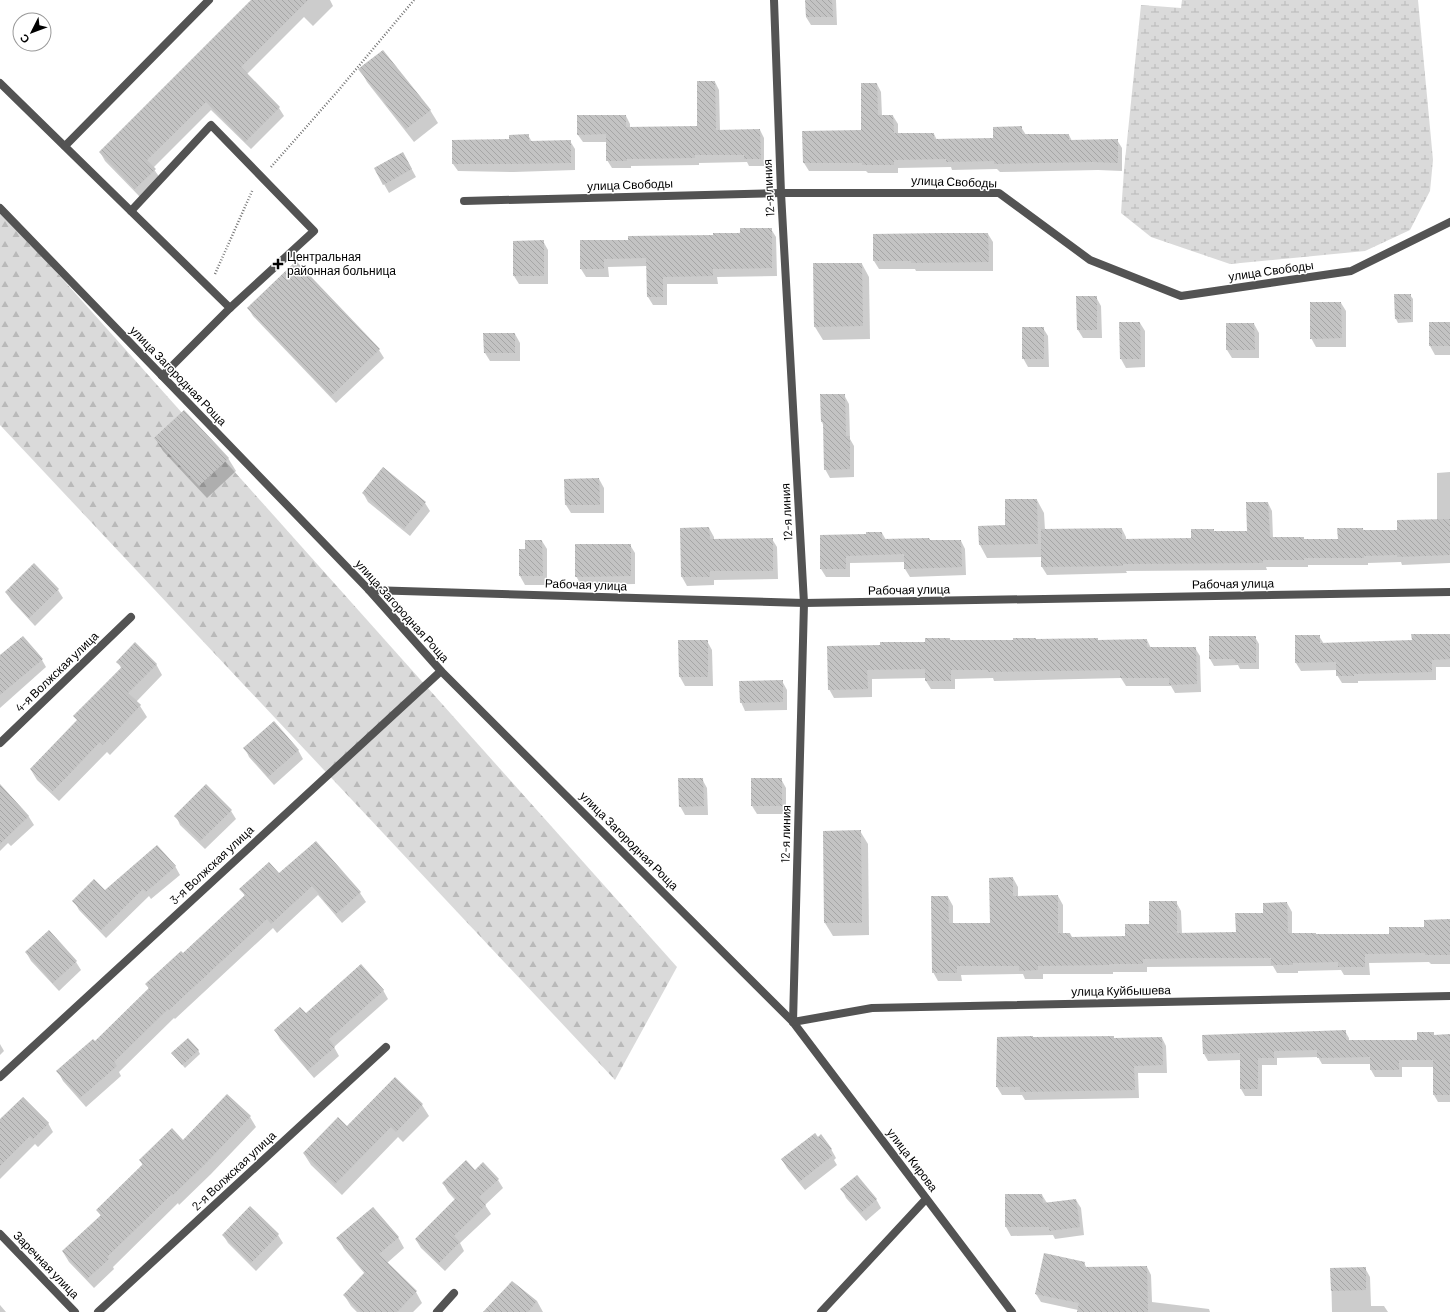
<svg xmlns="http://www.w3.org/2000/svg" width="1450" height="1312" viewBox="0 0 1450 1312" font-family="Barlow,sans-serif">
<defs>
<pattern id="forest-firs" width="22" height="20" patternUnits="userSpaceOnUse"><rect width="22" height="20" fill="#dadada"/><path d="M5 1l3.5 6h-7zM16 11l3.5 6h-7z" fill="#b9b9b9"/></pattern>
<pattern id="wetland-marsh" width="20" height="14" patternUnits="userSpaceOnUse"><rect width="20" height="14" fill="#dadada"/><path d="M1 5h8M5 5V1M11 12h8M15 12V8" fill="none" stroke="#b9b9b9"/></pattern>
<pattern id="building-back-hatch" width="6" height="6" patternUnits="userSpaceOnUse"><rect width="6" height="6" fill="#c3c3c3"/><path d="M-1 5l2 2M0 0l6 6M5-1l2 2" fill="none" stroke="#a6a6a6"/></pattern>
</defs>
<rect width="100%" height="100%" fill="#fff"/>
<path fill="url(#forest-firs)" d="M0,209L677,967L615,1080L0,425Z"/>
<path fill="url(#wetland-marsh)" d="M1182,0H1418L1433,160L1430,191L1410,230L1365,251L1230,264L1151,237L1121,213L1124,170L1141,5L1181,8Z"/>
<g fill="#0003">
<path d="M253,0H330L333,6L313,26L304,17L246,75L279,108L284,116L251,149L211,110L153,168L160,178L140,197L105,161L100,152Z"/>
<path d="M806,0H836L837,25H811L806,17Z"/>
<path d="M360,69L430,110L438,123L414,142L367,82Z"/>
<path d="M715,82L719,90L720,130H760L764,138V166H749L747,162L699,163V165L631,166V168H612L607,160V142H583L578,135L626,116L630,124V128L698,127Z"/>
<path d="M877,84L881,92L882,116H893L898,124V134H934L937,140L994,139L1021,127L1026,135H1069L1072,141L1117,140L1122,148V171L1098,170L1000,172L997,169L952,170L951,167L898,168V173H868L866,171H809L804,163L862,131Z"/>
<path d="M528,135L532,142L570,141L575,149V170L514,172L458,171L453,164L510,140Z"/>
<path d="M403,153L416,177L389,193L375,168Z"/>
<path d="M771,229L776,237L777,276L717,277L718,284H667V305H653L648,297L647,266L608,267L609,277H586L581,269L629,241L714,236Z"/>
<path d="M988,234L993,242V271H916L915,269H879L874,261Z"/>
<path d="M543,241L548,250V284H519L514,276Z"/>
<path d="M862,264L869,277L870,339L823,340L815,327Z"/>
<path d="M1410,295L1413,299V322L1398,323L1396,319Z"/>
<path d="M1096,297L1101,306L1102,338H1083L1078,330Z"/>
<path d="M1341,303L1346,311V347H1316L1311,338Z"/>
<path d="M248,308L379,350L384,358L336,403L253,316Z"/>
<path d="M1120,323H1140L1145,331V367L1126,368L1121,359Z"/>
<path d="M1430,323H1450V355H1435L1430,346Z"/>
<path d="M1254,324L1259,333V358H1232L1227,350Z"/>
<path d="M1043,328L1048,336L1049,367H1028L1023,358Z"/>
<path d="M515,334L520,343V361H490L485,353Z"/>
<path d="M821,395H844L849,404L850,439L854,446V477L830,478L825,469L824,427L822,422Z"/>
<path d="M155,438L228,458L236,471L207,498L163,451Z"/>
<path d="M384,468L425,503L430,511L410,536L368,502L363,493Z"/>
<path d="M1450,472V563L1402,565L1401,562L1368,563V565H1308V567H1266L1267,570L1126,571L1127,573L1047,575L1042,567V557L987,558L980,545L1006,526L1037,500L1044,513L1045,530L1122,529L1126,537V540L1192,539L1214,532H1248L1268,503L1272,511L1273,538L1339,540L1363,529L1364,531H1398L1437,520V473Z"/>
<path d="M599,479L604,488V513H571L566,505Z"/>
<path d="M681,528H709L714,537V540L772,539L777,547L778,579L714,580V585L687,586L682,577Z"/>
<path d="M882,533L886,540L961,541L965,549L966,575L910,577L905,569V562L850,563V577H826L821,569V536L867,535Z"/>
<path d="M542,541L547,549V585H525L520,576V550H527Z"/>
<path d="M630,545L635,553V584L581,585L576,576Z"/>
<path d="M34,565L58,590L63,598L35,626L11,600L6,592Z"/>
<path d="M1450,635V667H1436V680L1358,681V683H1342L1337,675V670L1301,671L1296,663L1319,636L1324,644L1413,641Z"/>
<path d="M1210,637H1255L1259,644V669H1240L1238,665L1214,666L1210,659Z"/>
<path d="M950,639L951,641L1036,640H1147L1151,648H1195L1200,656L1201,692L1175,693L1171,686H1126L1121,678L994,681L993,678L955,679V689H931L926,681V678L872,679V697L834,698L829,689L881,646L926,643Z"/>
<path d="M679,641H707L712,650L713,686H685L680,677Z"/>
<path d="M0,657L42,660L46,667L0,708Z"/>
<path d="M118,662L156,664L162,675L136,702L140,706L147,717L110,755L107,752L59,801L37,780L31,770L78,721L75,716L121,668Z"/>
<path d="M782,681L787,690V710L745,711L741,702Z"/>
<path d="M245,748L298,750L303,759L274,785L249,757Z"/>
<path d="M702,779L707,788L708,815H685L680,806Z"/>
<path d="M781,779L786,788V814H757L752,806Z"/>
<path d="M4,790L29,817L34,825L11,846L8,843L0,851V794Z"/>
<path d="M231,811L236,819L205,849L180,825L176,816Z"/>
<path d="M860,831L868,844L869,935L833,936L825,923Z"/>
<path d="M175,866L180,875L151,899L149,896L106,938L79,910L74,901L105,892Z"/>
<path d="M279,874L360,893L366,902L342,923L318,895L277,933L273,928L175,1019L174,1018L119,1072L121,1076L86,1107L63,1081L58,1071L95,1042L149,989L146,984L183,954L245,896L241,889Z"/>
<path d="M1013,878L1018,887V897L1058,896L1063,905V934H1070L1073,938L1126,937L1150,925L1176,902L1181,911L1182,934L1237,933L1264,914L1287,903L1292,912V934L1316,935H1390L1425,928L1450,920V964H1431L1429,962L1369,963L1370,975H1344L1341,970L1298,971V973H1277L1273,966L1147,967V972H1113V974H1043V979H1025L1023,974L961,975L962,981H938L933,972L948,897L953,906V924H991Z"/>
<path d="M26,952L76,962L81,970L59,991L31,961Z"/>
<path d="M383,990L388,999L334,1047L339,1056L314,1078L280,1039L275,1030L306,1014Z"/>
<path d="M1345,1031L1349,1038V1041H1418L1433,1033L1435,1036L1450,1035V1102H1438L1434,1095V1067H1402V1077H1375L1371,1070V1064H1322L1318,1057L1277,1058V1065H1262V1096H1245L1241,1089V1060L1208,1061L1204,1054Z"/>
<path d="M1113,1037L1115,1039L1162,1038L1166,1046L1167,1073H1138L1139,1098L1025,1100L1022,1095H1002L997,1087Z"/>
<path d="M0,1044L4,1051L0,1055Z"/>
<path d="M198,1050L200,1054L185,1068L172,1053Z"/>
<path d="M395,1078L422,1105L429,1116L403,1142L398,1137L342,1195L311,1165L304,1154L347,1127Z"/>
<path d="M227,1095L250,1117L256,1127L211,1174L179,1205L178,1203L113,1267L114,1269L94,1288L69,1262L63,1252L101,1216L97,1210L143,1166L140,1160L183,1141Z"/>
<path d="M48,1123L53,1132L38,1147L35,1144L0,1179V1129Z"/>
<path d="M831,1149L836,1158L834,1160L837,1165L805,1190L787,1168L782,1159Z"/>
<path d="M475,1171L498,1180L503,1188L485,1205L491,1214L460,1243L464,1251L445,1271L421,1248L416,1240L455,1200L448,1192L443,1183Z"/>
<path d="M842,1189L876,1199L881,1208L866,1221L846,1198Z"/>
<path d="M1006,1195H1042L1047,1203L1076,1200L1081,1208L1084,1235L1055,1239L1053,1235L1011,1236L1006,1227Z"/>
<path d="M223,1235H278L283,1243L256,1271L228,1243Z"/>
<path d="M398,1237L404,1248L387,1263L416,1292L422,1303L413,1312H357L351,1306L344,1295L365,1274L344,1249L338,1238Z"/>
<path d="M1084,1263L1087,1268L1147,1267L1151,1275L1152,1302L1209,1309L1210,1312H1078V1310L1041,1302L1036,1294Z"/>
<path d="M1365,1268L1370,1277L1371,1306H1384L1388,1312H1332L1331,1269Z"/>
<path d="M537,1301L543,1312H484Z"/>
<path d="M0,1305L6,1312H0Z"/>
</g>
<g fill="url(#building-back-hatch)">
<path d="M251,0H308L241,67L280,107L245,142L206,102L147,160L156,169L135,189L99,152Z"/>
<path d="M805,0H832L833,17H806Z"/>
<path d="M383,50L431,110L406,129L358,69Z"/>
<path d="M697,81H715L716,130L760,129L761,159H744V155H695V158L627,159V161H606V134L577,135V115H626V127L697,126Z"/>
<path d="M861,83H877L878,115H893L894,133H934V139L993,138V127L1022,126V134H1069V140L1118,139V163L1093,162L994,164V161L946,162V159L894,160V165H862V163H803L802,131L861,130Z"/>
<path d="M529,134V141L571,140V163L510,164H452V140L509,139V135Z"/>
<path d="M403,152L412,169L383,185L374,168Z"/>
<path d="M740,228H772V268L713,269V276L663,277V297H647L646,258L604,259V269H580V240H628V236L713,235V233H740Z"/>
<path d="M941,233H988L989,262L911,263V261H873V234Z"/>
<path d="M544,240V276H513V241Z"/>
<path d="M296,261L380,349L331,396L247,308Z"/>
<path d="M813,263H862L863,326L814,327Z"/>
<path d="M1394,294H1411V319H1395Z"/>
<path d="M1076,296H1097V330H1077Z"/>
<path d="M1310,302H1341L1342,338L1310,339Z"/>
<path d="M1119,322H1140L1141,359H1120Z"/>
<rect x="1429" y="322" width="21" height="24"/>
<path d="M1226,323H1254L1255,350H1226Z"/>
<rect x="1022" y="327" width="22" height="32"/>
<path d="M483,333H515V353H484Z"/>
<path d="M820,394H845L846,436H850V469L824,470L823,422H821Z"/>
<path d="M184,410L229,458L199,486L154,438Z"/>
<path d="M383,467L426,502L404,529L362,493Z"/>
<path d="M599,478L600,505H565L564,479Z"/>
<path d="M1005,499H1037L1038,544L979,545L978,526L1005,525Z"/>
<path d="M1246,502H1268L1270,537H1304V539H1338L1337,528H1363V530H1397V520L1450,519V555L1397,557V555L1364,556V558H1304V560H1263V563L1123,564V566L1041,567V529L1122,528V539L1191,538V529H1214V531H1247Z"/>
<path d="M709,527L710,539L773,538V571H710V577H681L680,528Z"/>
<path d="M866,532H882V539L929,538L930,540H961L962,567L904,569V554L846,556V569H820V535L866,534Z"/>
<path d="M525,540H542L543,576H519V549H525Z"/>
<path d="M575,544H631V576L575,577Z"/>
<path d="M34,563L59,589L29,618L5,592Z"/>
<path d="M1411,634H1450V659L1432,660V672L1354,674V676H1336V662L1295,663V635H1320V643L1412,640Z"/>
<path d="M23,636L43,659L0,695V655Z"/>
<path d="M1209,636H1256V663H1235V659H1209Z"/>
<path d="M925,638H950V640H1013V638H1036V639L1098,638V640L1147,639V647H1196L1197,684L1169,685V678H1120V670L988,672V670H951V681H925V669L867,670L868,689L828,690L827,646L880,645V642H925Z"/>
<path d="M678,640H708V677H679Z"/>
<path d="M135,642L157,664L128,693L141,705L103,745L100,742L53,791L30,769L77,720L73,716L122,667L116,662Z"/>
<path d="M783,680V702L740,703L739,681Z"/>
<path d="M274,721L299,750L268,777L243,748Z"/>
<path d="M678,778H703L704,806L679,807Z"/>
<rect x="751" y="778" width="31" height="28"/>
<path d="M0,784L29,816L0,844Z"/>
<path d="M206,784L232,810L200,841L174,816Z"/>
<path d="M861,830L862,923H824L823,831Z"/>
<path d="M316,841L361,892L336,914L312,886L271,924L267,919L169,1010L168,1009L114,1062L117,1066L80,1098L56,1071L93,1039L95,1041L149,988L145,984L181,951L183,953L245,895L239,889L269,862L279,873Z"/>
<path d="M157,845L176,866L146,892L143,889L101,930L72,901L94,879L105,890Z"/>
<path d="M1013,877V896L1058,895V933H1070L1071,937L1125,936V924H1149V901H1177V933L1236,932L1235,913H1263V903L1287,902L1288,933H1316V934H1389V927H1424V920L1450,919V955H1425V953L1365,954V967H1338V962L1293,963V965H1271V958H1193L1143,959V964H1109V965L1038,966V970L1019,971V966H957V973H932L931,896H948L949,923H990L989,878Z"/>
<path d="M49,930L77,961L53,983L25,952Z"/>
<path d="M361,964L384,990L329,1039L335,1047L308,1070L274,1030L300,1007L306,1013Z"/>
<path d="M1346,1030V1040H1417V1032H1434V1035L1450,1034V1095H1433V1060H1399V1070H1370V1057L1317,1058V1050L1274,1051V1058H1258V1089H1240V1053L1203,1054L1202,1035Z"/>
<path d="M1033,1036V1037L1114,1036V1038L1162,1037L1163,1065L1134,1066L1135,1090L1020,1092V1087H996L997,1037Z"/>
<path d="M188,1038L199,1050L182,1065L171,1053Z"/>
<path d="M395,1077L423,1104L396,1132L391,1127L335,1184L303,1153L338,1117L347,1126Z"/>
<path d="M227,1094L251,1116L205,1164L173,1195L172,1194L107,1257L109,1259L87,1279L62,1251L101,1215L96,1210L143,1164L139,1160L172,1128L183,1140Z"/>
<path d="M23,1097L49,1123L33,1139L30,1136L0,1166V1119Z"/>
<path d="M815,1133L818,1137L821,1134L832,1149L829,1151L832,1156L799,1182L781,1159Z"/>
<path d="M466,1160L475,1170L483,1162L499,1179L479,1197L486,1205L454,1236L460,1242L439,1263L415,1239L456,1198L442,1183Z"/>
<path d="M857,1175L877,1199L861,1213L840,1189Z"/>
<path d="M1005,1194H1042L1043,1203L1076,1199L1080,1227L1049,1231V1227H1005Z"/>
<path d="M250,1206L279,1234L251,1263L222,1235Z"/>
<path d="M373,1207L399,1237L379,1254L417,1291L397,1312H361L343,1295L365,1272L336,1238Z"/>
<path d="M1044,1253L1085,1262L1084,1267L1147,1266L1148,1312H1077L1079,1303L1035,1294Z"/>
<path d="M1366,1267V1290L1331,1291L1330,1268Z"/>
<path d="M512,1281L537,1301L528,1312H483Z"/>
</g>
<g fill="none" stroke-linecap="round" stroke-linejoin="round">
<g stroke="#757575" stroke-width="2.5" stroke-dasharray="1 2" stroke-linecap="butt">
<path d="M271,167L337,92L414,0"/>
<path d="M215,274L253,189"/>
</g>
<g stroke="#535353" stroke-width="8">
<path d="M0,83L230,308L162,376"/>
<path d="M65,146L209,0"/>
<path d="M131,211L211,125L314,231L230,308"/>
<path d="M821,1312L926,1199"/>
</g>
<g stroke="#535353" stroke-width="8">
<path d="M774,0L781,193L804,603L793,1022"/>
<path d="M464,201L781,193H999L1090,260L1181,296L1351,271L1450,222"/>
<path d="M369,590L804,603L1450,592"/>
<path d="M0,743L131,617"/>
<path d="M0,1077L441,671"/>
<path d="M0,1234L75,1312"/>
<path d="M98,1312L386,1047"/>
<path d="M437,1312L454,1293"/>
</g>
<g stroke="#535353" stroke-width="8">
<path d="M0,208L369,590L441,671L793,1022L1012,1312"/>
<path d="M793,1022L872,1008L1450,996"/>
</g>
</g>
<path fill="#000" stroke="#fff" stroke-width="1.5" d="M276 258h4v4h4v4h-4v4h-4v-4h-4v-4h4z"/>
<g text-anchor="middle" stroke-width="3" stroke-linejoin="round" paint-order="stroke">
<g font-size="12" fill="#000" stroke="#fff">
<text transform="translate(954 182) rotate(2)" y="4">улица Свободы</text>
<text transform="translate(630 185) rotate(-2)" y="4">улица Свободы</text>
<text transform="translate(769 188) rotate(-93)" y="4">12-я линия</text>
<text transform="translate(1271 271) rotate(-8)" y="4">улица Свободы</text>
<text transform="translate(178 376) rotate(46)" y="4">улица Загородная Роща</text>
<text transform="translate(787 512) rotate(-93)" y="4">12-я линия</text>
<text transform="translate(1233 584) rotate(-1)" y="4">Рабочая улица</text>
<text transform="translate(586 585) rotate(2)" y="4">Рабочая улица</text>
<text transform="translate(909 590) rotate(-1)" y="4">Рабочая улица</text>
<text transform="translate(402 611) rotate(48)" y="4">улица Загородная Роща</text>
<text transform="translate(57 672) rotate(-44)" y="4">4-я Волжская улица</text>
<text transform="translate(786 834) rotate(-89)" y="4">12-я линия</text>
<text transform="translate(629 841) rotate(45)" y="4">улица Загородная Роща</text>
<text transform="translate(212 865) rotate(-43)" y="4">3-я Волжская улица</text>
<text transform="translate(1121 991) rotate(-1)" y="4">улица Куйбышева</text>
<text transform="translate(912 1160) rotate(53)" y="4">улица Кирова</text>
<text transform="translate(234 1171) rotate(-43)" y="4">2-я Волжская улица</text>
<text transform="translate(46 1265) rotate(46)" y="4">Заречная улица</text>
</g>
<g font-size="12" fill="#000" stroke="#fff" text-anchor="start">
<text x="287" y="261">Центральная<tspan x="287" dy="14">районная больница</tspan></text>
</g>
</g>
<g transform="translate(32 32) rotate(228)"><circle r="19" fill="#ffffff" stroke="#999999"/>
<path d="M0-3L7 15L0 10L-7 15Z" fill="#000000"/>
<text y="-6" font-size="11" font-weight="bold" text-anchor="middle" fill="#000000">С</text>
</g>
</svg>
